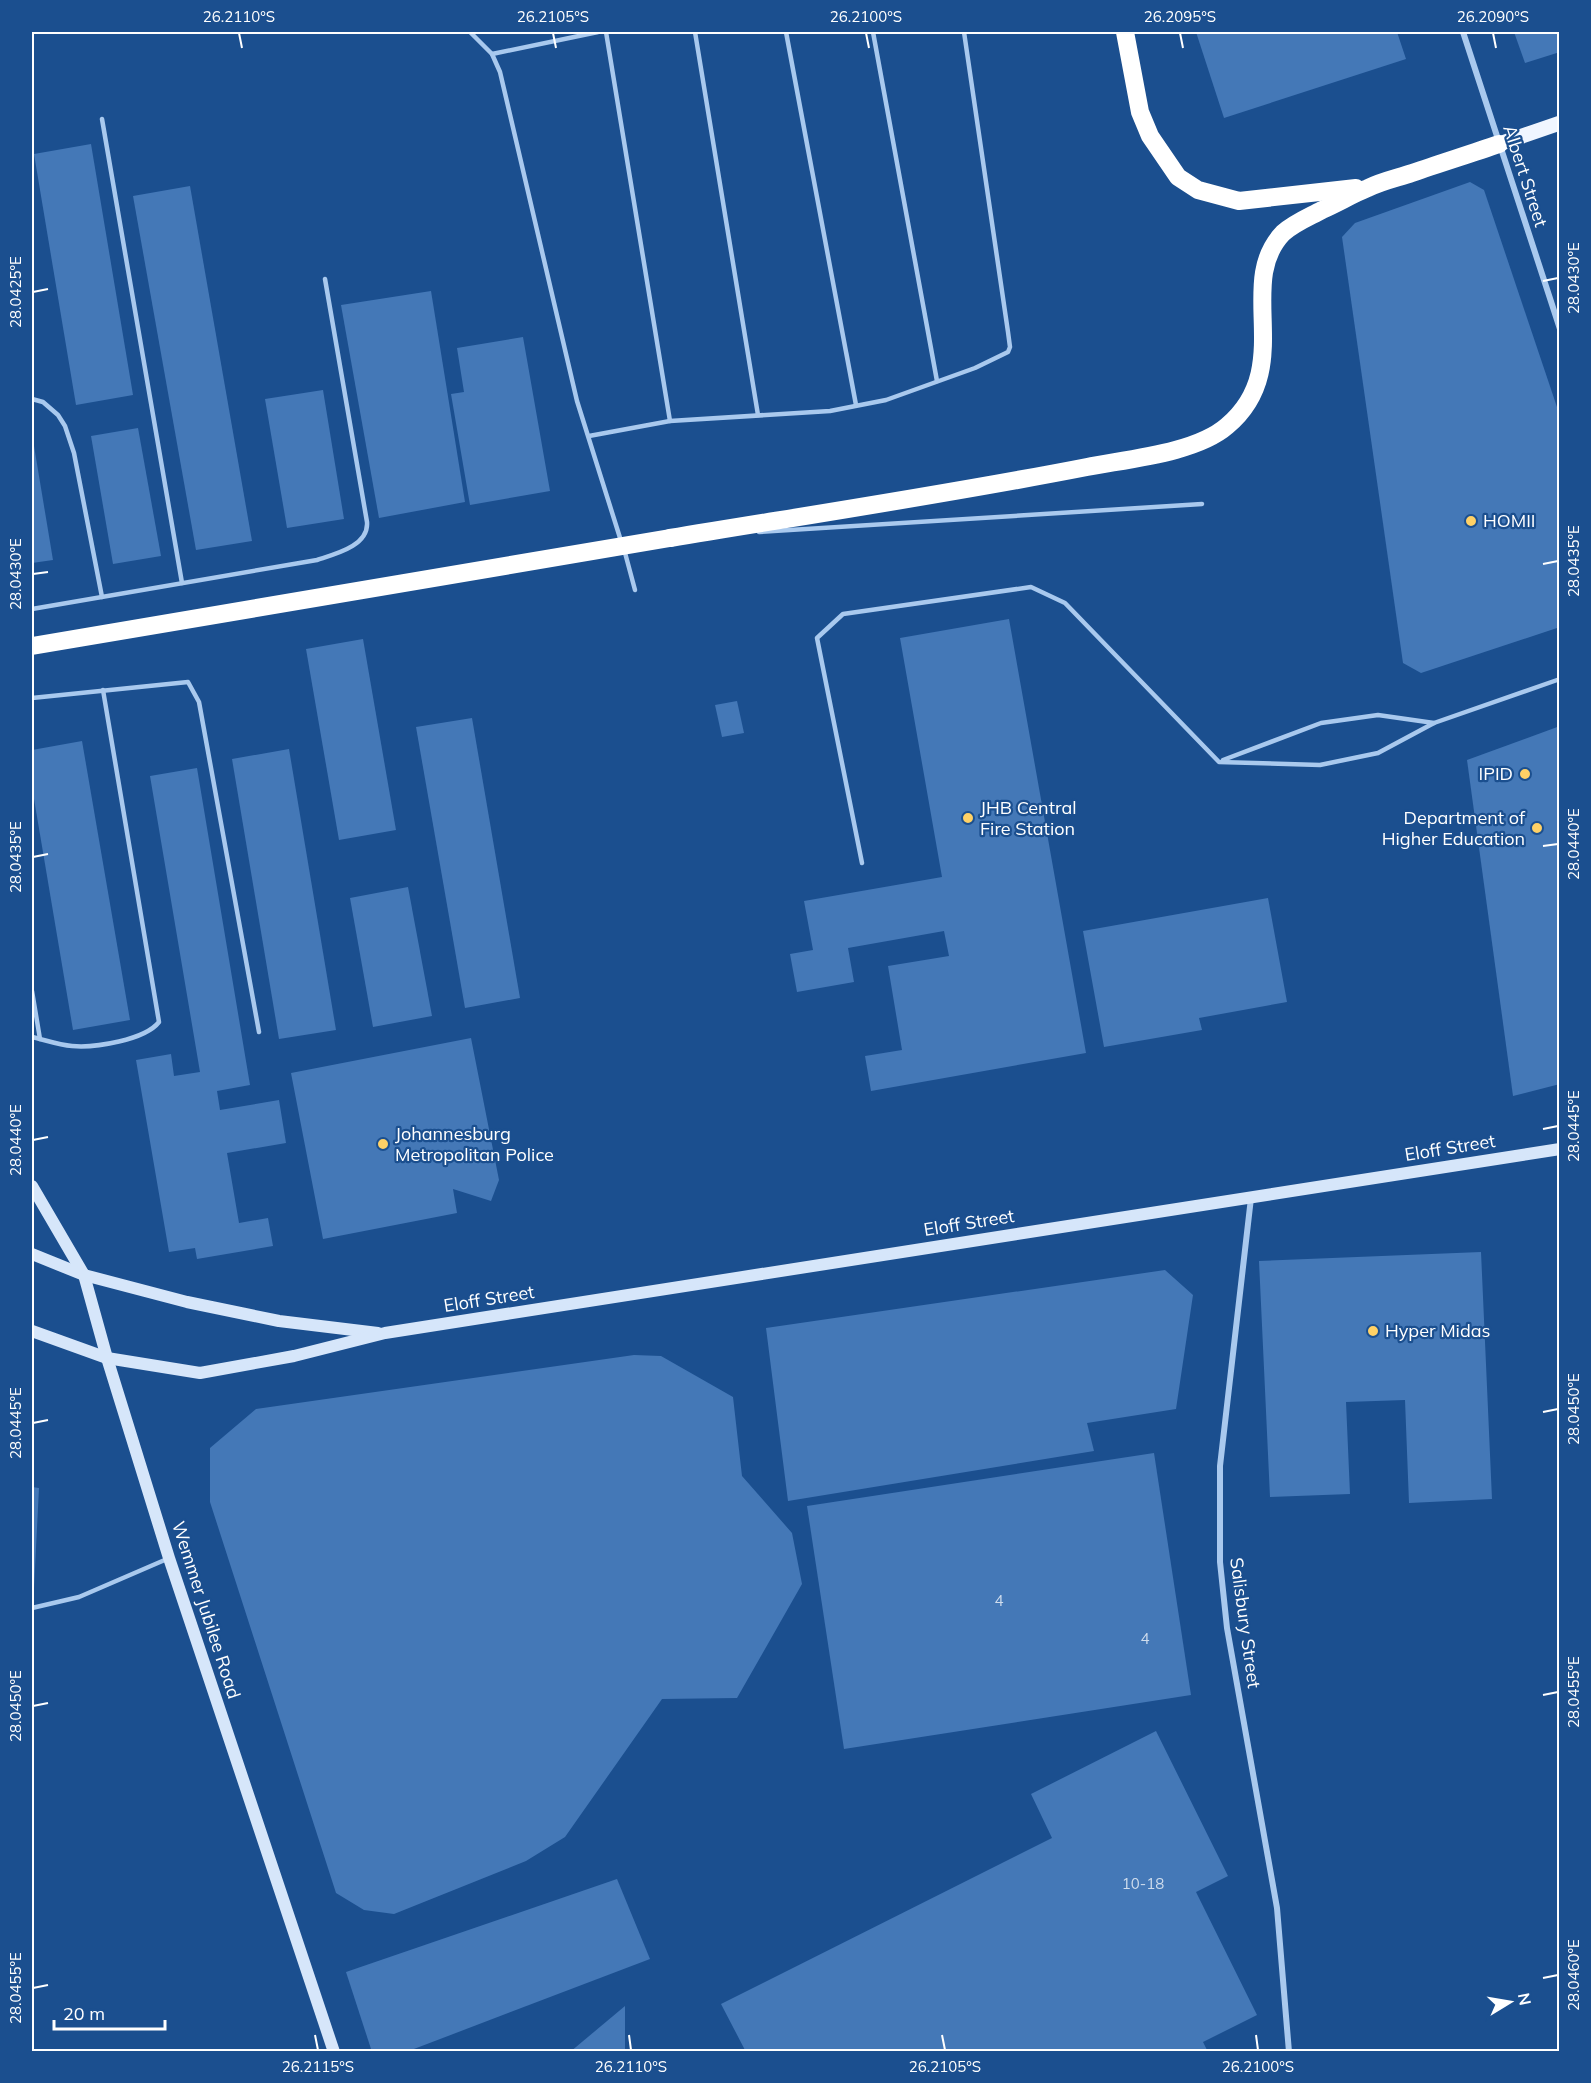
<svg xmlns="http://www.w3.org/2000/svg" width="1591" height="2083" viewBox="0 0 1591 2083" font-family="Mulish,sans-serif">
<rect width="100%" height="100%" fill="#1b4f8f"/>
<g fill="#4478b7">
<path d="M1196,32H1397L1406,59L1224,118Z"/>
<path d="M1514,32H1560V52L1525,63Z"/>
<path d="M91,144L133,395L76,405L34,154Z"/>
<path d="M1470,182L1484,190L1560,416V627L1421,673L1403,663L1342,237L1355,223Z"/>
<path d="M190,186L252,541L196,550L133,196Z"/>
<path d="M431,291L465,502L379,518L341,305Z"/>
<path d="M523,337L550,491L470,505L451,394L464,392L457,348Z"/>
<path d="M323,390L344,519L287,528L265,399Z"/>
<path d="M138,428L161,556L113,564L91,436Z"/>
<path d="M32,434L53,560L32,563Z"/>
<path d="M1009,619L1086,1053L871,1091L865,1056L902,1050L888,966L949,956L944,931L848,948L854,982L797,992L790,954L813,950L804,901L942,877L900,638Z"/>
<path d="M363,639L396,830L339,840L306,649Z"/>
<path d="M737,701L744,733L722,737L715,705Z"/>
<path d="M472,718L520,998L465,1008L416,727Z"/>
<path d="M1560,726V1084L1513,1096L1467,760Z"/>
<path d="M82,741L130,1020L73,1030L32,787V750Z"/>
<path d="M289,749L336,1030L279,1039L232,759Z"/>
<path d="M197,768L250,1085L217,1091L220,1110L279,1100L286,1143L227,1153L239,1223L268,1218L273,1246L197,1259L195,1248L169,1252L136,1060L171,1054L174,1076L200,1072L150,776Z"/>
<path d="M408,887L432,1016L373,1027L350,898Z"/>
<path d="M1268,898L1287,1002L1199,1018L1202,1030L1104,1047L1083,931Z"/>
<path d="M471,1038L499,1180L491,1201L453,1189L457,1213L323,1239L291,1073Z"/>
<path d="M1481,1252L1492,1499L1409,1503L1405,1400L1346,1402L1350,1494L1270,1497L1259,1261Z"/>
<path d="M1165,1270L1193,1295L1176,1409L1087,1423L1094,1451L788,1501L766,1328Z"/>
<path d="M634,1355L661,1356L733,1397L742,1476L792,1533L802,1584L737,1698L662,1699L565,1837L526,1861L394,1914L364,1910L336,1893L210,1502V1448L256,1409Z"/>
<path d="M1154,1453L1191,1695L844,1749L807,1506Z"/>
<path d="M32,1487L39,1488L34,1588H32Z"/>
<path d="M1156,1731L1228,1876L1196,1892L1257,2015L1203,2042L1208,2052H746L721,2004L1052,1838L1031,1794Z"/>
<path d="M617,1879L650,1959L406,2052H372L346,1972Z"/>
<path d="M625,2006V2052H570Z"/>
</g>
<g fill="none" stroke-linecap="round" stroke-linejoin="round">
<g stroke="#a9c9ee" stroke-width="4.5">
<path d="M470,32L492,54L500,72L577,401L621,541"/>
<path d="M606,32L670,421"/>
<path d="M695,32L758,415"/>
<path d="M786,32L856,405"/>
<path d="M873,32L937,381"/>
<path d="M492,54L598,32"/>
<path d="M102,119L182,583"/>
<path d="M32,399L43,402L58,415L65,426L74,453L102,597"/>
<path d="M589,436L670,421L830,411L886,400L975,368L1008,352L1010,347L1008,332L964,32"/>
<path d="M759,532L1202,504"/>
<path d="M624,549L635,590"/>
<path d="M32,609L317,560C335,554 369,546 367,522L325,279"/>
<path d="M32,698L188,682L199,702L259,1032"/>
<path d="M1223,760L1321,723L1378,715L1434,723"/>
<path d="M862,863L817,638L843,614L1031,587L1065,603L1219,762L1320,765L1378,753L1434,723L1560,679"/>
<path d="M32,991L40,1039"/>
<path d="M32,1037C45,1040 59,1045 72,1046C95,1048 145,1040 159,1022L103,690"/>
<path d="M32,1608L79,1597L167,1559"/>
</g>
<g stroke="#a9c9ee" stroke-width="6">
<path d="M1463,32L1560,329"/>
<path d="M1251,1198L1220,1466V1562L1227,1628L1277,1908L1289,2052"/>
</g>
<g stroke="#d6e6fa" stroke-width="12">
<path d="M32,1186L84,1275L107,1358L169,1558L334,2052"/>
<path d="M32,1254L84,1275L187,1302L279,1321L378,1333"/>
<path d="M32,1331L107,1358L200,1373L294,1356L385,1333L1560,1149"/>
</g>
<path stroke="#f0f6ff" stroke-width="15" d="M1499,144L1560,123"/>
<g stroke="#fff" stroke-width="18">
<path d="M1125,32L1140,112L1150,136L1178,177L1198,190L1239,201L1356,188"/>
<path d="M670,538C809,515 949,494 1087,467C1128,459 1196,453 1227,426C1297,367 1234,284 1283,233C1294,223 1309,217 1322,210C1338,203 1353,194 1368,188C1382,181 1397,178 1412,173C1441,163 1470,154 1499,144"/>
</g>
<path stroke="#fff" stroke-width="18" d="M32,646L670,538"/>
</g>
<path fill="none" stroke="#fff" stroke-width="2" d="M239,33L242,48M553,33L556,48M866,33L869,48M1180,33L1183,48M1493,33L1496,48M1543,281L1558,278M33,292L48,289M1543,564L1558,561M33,574L48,572M1543,846L1558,844M33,857L48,854M1543,1129L1558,1126M33,1140L48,1137M1543,1412L1558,1409M33,1423L48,1420M1543,1695L1558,1692M33,1706L48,1703M1543,1978L1558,1975M33,1988L48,1985M315,2035L318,2050M629,2035L631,2050M942,2035L945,2050M1256,2035L1258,2050"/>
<g fill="#ffd166" stroke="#1b4f8f" stroke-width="2">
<circle cx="1471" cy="521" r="6"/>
<circle cx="1525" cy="774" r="6"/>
<circle cx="968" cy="818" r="6"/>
<circle cx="1537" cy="828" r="6"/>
<circle cx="383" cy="1144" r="6"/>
<circle cx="1373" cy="1331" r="6"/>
</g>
<g text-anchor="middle" stroke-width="4.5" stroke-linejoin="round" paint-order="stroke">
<g font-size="15" fill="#d0dded">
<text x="999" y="1606">4</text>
<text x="1145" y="1644">4</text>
<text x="1143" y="1889">10-18</text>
</g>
<g font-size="18" fill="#fff" stroke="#1b4f8f">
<text transform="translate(1525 176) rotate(72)" y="6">Albert Street</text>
<text transform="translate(1450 1148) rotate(-9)" y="6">Eloff Street</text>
<text transform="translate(969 1223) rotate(-9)" y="6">Eloff Street</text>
<text transform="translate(489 1299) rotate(-9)" y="6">Eloff Street</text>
<text transform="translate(206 1610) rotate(72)" y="6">Wemmer Jubilee Road</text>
<text transform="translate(1245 1623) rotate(82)" y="6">Salisbury Street</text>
</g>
<g font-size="18" fill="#fff" stroke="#1b4f8f" text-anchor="start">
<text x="1483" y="527">HOMII</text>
<text x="1513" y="780" text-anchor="end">IPID</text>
<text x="980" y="814">JHB Central<tspan x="980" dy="21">Fire Station</tspan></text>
<text x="1525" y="824" text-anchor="end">Department of<tspan x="1525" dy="21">Higher Education</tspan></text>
<text x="395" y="1140">Johannesburg<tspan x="395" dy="21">Metropolitan Police</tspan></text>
<text x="1385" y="1337">Hyper Midas</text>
</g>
</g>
<rect width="1591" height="2083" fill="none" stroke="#1b4f8f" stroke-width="66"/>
<g transform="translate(1510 2002) rotate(79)" stroke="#1b4f8f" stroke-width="4.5" paint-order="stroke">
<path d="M0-4.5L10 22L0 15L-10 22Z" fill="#ffffff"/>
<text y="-9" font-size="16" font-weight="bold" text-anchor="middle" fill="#ffffff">N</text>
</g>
<path d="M54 2020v9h111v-9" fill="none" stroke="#ffffff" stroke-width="3"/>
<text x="63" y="2020" font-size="18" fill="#ffffff" stroke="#1b4f8f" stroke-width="4.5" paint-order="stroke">20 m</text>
<rect x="33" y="33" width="1525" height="2017" fill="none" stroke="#fff" stroke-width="2"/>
<g font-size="15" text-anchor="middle" fill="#fff">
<text x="239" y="22">26.2110°S</text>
<text x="553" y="22">26.2105°S</text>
<text x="866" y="22">26.2100°S</text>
<text x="1180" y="22">26.2095°S</text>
<text x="1493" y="22">26.2090°S</text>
<text transform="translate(1574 278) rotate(-90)" y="5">28.0430°E</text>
<text transform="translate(16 292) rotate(-90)" y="5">28.0425°E</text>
<text transform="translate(1574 561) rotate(-90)" y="5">28.0435°E</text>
<text transform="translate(16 574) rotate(-90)" y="5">28.0430°E</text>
<text transform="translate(1574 844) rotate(-90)" y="5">28.0440°E</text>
<text transform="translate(16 857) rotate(-90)" y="5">28.0435°E</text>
<text transform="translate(1574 1126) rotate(-90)" y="5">28.0445°E</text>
<text transform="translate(16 1140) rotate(-90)" y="5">28.0440°E</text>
<text transform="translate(1574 1409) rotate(-90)" y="5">28.0450°E</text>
<text transform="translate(16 1423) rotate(-90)" y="5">28.0445°E</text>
<text transform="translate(1574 1692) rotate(-90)" y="5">28.0455°E</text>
<text transform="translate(16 1706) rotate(-90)" y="5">28.0450°E</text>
<text transform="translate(1574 1975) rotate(-90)" y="5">28.0460°E</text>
<text transform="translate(16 1988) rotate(-90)" y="5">28.0455°E</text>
<text x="318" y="2072">26.2115°S</text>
<text x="631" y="2072">26.2110°S</text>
<text x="945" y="2072">26.2105°S</text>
<text x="1258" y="2072">26.2100°S</text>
</g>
</svg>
